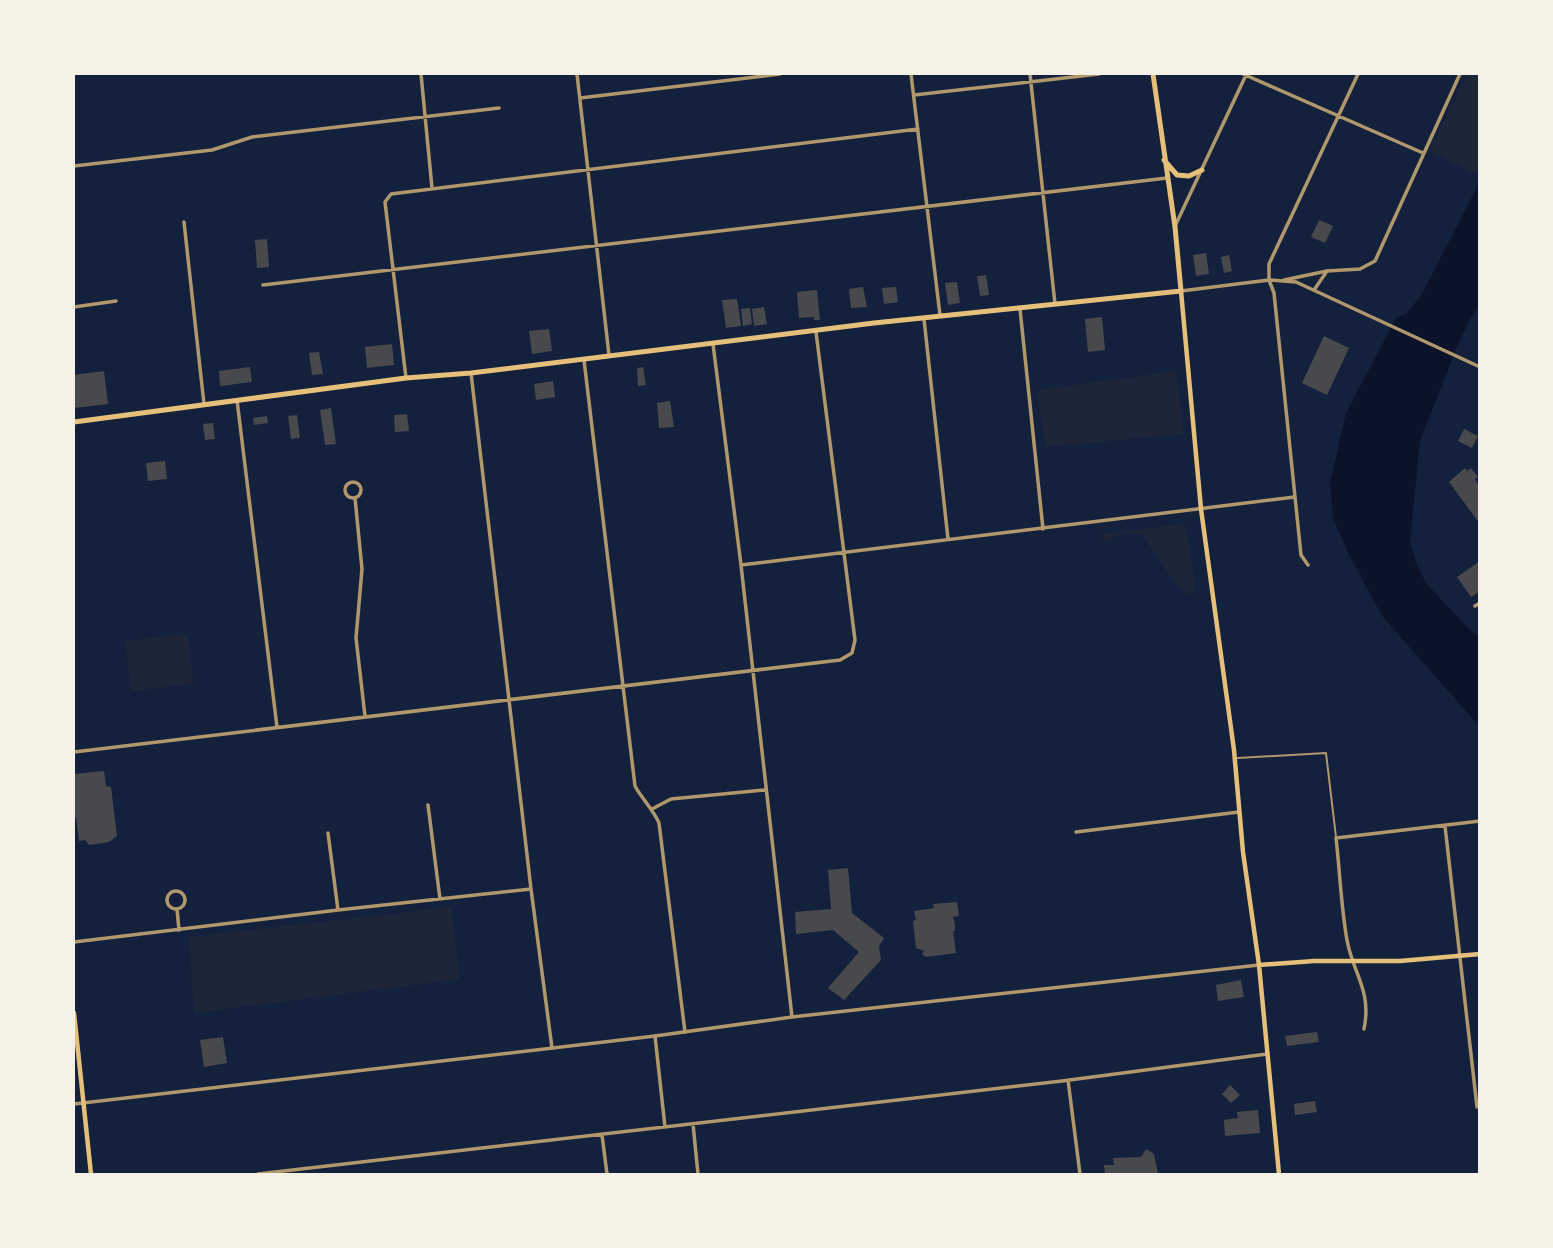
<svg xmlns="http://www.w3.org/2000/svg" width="1553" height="1248" font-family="'Source Sans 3',sans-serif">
<rect width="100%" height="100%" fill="#14213d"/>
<!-- green -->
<path fill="#1d2539" d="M1467,74h12l1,91 -5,9 -45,-23z
M1176,371l8,63 -138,13 -9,-57z
M1185,524l10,58 -2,11 -5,2 -14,-13 -33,-49h-17l-20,9 -2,-8z
M188,634l5,50 -62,7 -6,-50z
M451,907l9,72 -266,34 -5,-76z"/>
<!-- water -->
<path fill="#0b132b" d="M1479,183v124l-10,14 -11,24 -38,96 -10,102 8,24 8,16 42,45 11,9v89l-97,-110 -34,-63 -15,-35 -3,-35 16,-70 50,-95 10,-4 16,-20z"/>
<!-- building -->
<path fill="#48494c" d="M1319,220l14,6 -8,17 -14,-6z
M267,239l2,28 -12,1 -2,-28z
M1206,253l3,21 -13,2 -3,-21z
M1229,255l3,16 -8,2 -3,-16z
M986,275l3,20 -9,1 -3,-20z
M957,282l3,21 -12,2 -3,-22z
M863,287l4,20 -16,1 -2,-19z
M896,287l2,15 -14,2 -2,-16z
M817,290l3,30h-6v-3l-15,1 -2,-26z
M737,299l4,27 -15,2 -4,-28z
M764,307l3,17 -13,2 -2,-17z
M750,308l2,16 -9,2 -2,-17z
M1102,317l3,33 -17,2 -3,-33z
M549,329l3,22 -20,3 -3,-23z
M1324,336l25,12 -22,47 -25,-12z
M392,344l2,21 -27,3 -2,-21z
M319,352l4,22 -11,1 -3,-22z
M250,367l2,15 -32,4 -1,-15z
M643,367l3,18 -8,1 -1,-18z
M104,371l4,33 -34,4v-33z
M553,381l2,16 -19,3 -2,-16z
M670,401l4,26 -15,1 -2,-25z
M331,408l5,36 -11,1 -5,-35z
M407,414l2,17 -14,1 -1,-17z
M297,415l3,23 -9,1 -3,-23z
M267,416l1,7 -14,2 -1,-7z
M213,423l2,16 -10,1 -2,-16z
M1464,429l14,7 -6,12 -14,-7z
M165,461l2,18 -19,2 -2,-18z
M1465,468l2,3 4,-3 7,9 -3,2 5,9v36l-31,-42z
M1480,561v30l-9,6 -14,-20z
M104,771l2,15 5,1 6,49 -8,6 -20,3 -4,-5 -6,1 -3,-24h-2v-43z
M848,868l4,45 32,25 -5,8 2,14 -37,40 -16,-12 31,-36 -26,-22 -37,4 -1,-22 36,-3 -3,-39z
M957,902l2,14 -6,1 2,7v7h-2l3,22 -30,4 -4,-3 2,-3 -8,-3 -3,-27 3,-1 -2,-9 20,-3 -1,-4z
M1241,980l3,17 -26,4 -2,-16z
M1317,1032l2,10 -32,4 -2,-10z
M223,1037l4,26 -23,4 -4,-27z
M1230,1085l10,10 -9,8 -9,-9z
M1315,1101l2,11 -22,3 -1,-11z
M1258,1110l2,23 -35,3 -1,-16 14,-2 -1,-6z
M1146,1149l8,5 4,20h-53l-1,-9h10l-1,-7 28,-1z"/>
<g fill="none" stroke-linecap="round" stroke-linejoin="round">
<!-- service -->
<path stroke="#b1986c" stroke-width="2" d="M1238,758l88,-5 10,84"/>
<!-- minor -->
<path stroke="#b1986c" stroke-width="3.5" d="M421,74l11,114
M577,74l32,281
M911,74l29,241
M1030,74l25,230
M1243,74l180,79
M914,95l185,-21
M580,98l200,-24
M74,166l138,-16 40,-13 247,-29
M184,222l20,182
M1176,224l70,-149
M263,285l904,-107
M1314,290l13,-19 33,-2 15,-8 85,-187
M74,307l42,-6
M1020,309l23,220
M924,319l24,220
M713,344l28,221 51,452
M584,360l51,426c7,13 18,23 24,37l26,209
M471,373l60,516 21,159
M406,378l-21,-176 6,-8 527,-65
M237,400l40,327
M345 490a8 8 0 1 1 16 0a8 8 0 1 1-16 0Z
M355,498l7,71 -6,69 9,78
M741,565l554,-68
M1308,565l-7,-10 -27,-262 -5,-13v-16l89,-190
M1475,606l5,-3
M74,752l766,-92 12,-7 3,-13 -39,-308
M428,805l12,94
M652,809l19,-10 94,-9
M1445,826l32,281
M1076,832l163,-20
M328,833l10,77
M167 900a9 9 0 1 1 18 0a9 9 0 1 1-18 0Z
M177,909l2,21
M74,942l264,-32 193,-21
M1364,1029c8,-39 -11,-55 -17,-89 -6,-33 -7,-68 -11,-102l144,-17
M655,1036l10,91
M1068,1080l12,94
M693,1124l5,50
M602,1135l5,39
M258,1174l804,-93 205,-27"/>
<!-- tertiary -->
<path stroke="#b1986c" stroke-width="3.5" d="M1284,280l43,-9
M1181,291l88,-11 27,2 184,85
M74,1104l581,-68 137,-19 467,-52"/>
<!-- secondary -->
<path stroke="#e5c07b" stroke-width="4.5" d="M1181,291l20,218 33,241 9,102 16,113 20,209
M1259,965l55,-4h86l80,-7
M74,1013l17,161"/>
<!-- primary -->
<path stroke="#e5c07b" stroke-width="5" d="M1164,160l13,15 12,1 13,-6
M74,422l332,-44 65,-5 403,-50 307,-32 -6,-64 -22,-153"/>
</g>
<!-- border -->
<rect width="1553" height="1248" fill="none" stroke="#f6f1e7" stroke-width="150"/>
</svg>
